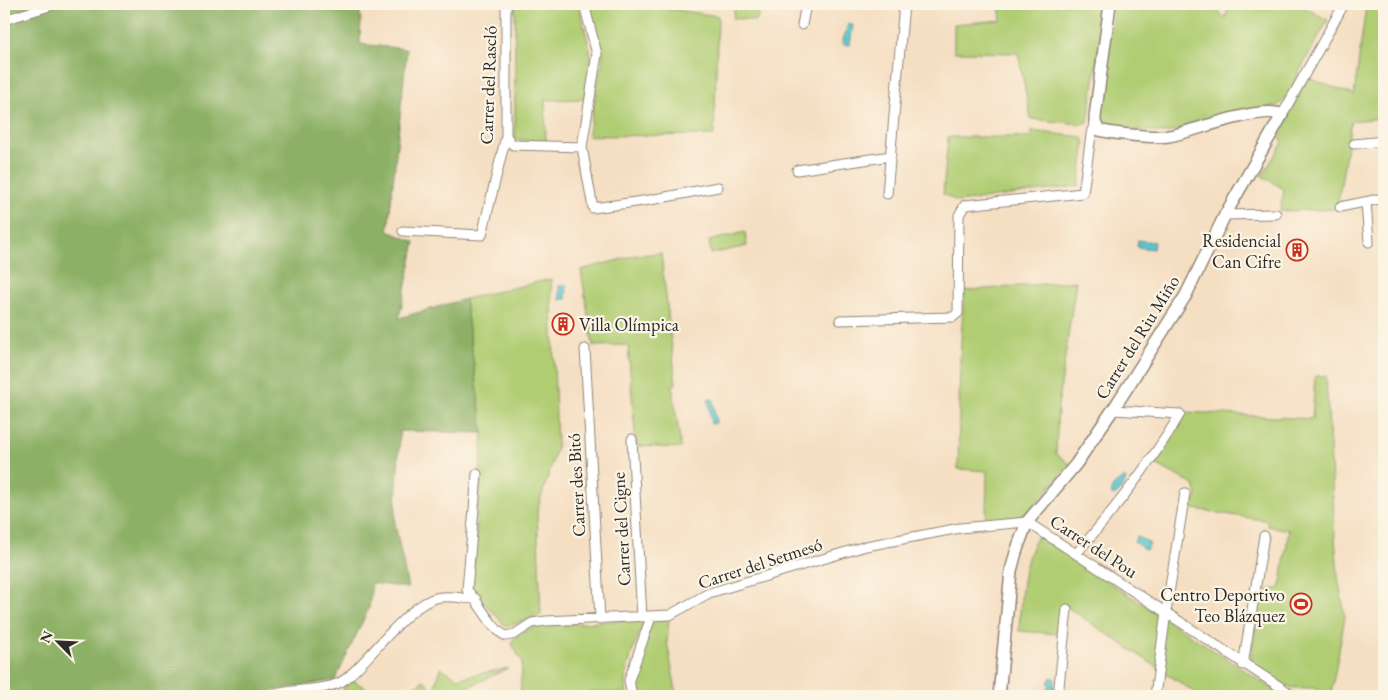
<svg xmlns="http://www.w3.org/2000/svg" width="1388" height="700" font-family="'EB Garamond',serif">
<rect width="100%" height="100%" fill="#fcf5e5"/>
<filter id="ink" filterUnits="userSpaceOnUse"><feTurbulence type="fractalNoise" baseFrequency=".02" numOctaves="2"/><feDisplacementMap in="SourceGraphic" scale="10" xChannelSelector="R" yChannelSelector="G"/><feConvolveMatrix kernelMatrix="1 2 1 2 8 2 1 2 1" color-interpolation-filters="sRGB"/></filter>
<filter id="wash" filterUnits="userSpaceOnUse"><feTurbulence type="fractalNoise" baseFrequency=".0096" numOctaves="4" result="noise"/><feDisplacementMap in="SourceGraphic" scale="20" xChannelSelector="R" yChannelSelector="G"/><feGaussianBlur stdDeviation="1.12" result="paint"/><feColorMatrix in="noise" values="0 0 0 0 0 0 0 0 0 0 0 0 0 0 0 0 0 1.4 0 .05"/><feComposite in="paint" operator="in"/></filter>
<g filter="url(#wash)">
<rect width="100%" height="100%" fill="#f5dfc3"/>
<!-- built -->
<path fill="#e5d0b5" d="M1384,239v34h-1l-4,-33z"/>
<!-- green -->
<path fill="#b0cd73" stroke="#6e7c4f" d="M515,4h64l12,51 -4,44 -42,1 1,41 -31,-1z
M588,4h45l85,12 -4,119 -126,1 15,-80z
M735,4h25l-3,17 -24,-3z
M999,4h106l-17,118 -7,2 -50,-5 -13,-66 -64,-1v-28l47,-4z
M1114,4h98l13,14 5,-14h68l30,16 -30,54 -10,23 -11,9 -31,5 -80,22 -59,-6 -7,-5z
M1384,4v114l-33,3 -14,88 -57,2 4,-22 -22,-13 21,-34 -5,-8 30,-56 46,17 12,-89z
M1031,131l51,6 3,5 -6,44 -121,16 -15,-8 5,-57h83z
M745,232l2,14 -36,8 -2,-13z
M661,253l15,131 -4,1 9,63 -45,-2 -8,-101 -35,1 -12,-76 56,-15z
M551,279l6,168 -20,64 4,104 -35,12 -34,-38 11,-156 -18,-134z
M1076,281l-18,125 -2,48 14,10 -40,46 -14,7 -30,7 1,-53 -29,-2 2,-111 4,-67z
M1315,376h11l9,161 3,40 7,40 -14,77c-6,0 -9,-3 -15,-5 -9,-3 -20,1 -29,-3l-37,-25 11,-69 11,-3h8l9,-59 -22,-4 1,-5 -80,-13v-2l6,-4 3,-6 -3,-11 -40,-22 33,-51 125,7z
M1038,536l246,160h-84l-136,-91 -4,29 -41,-3c2,-31 2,-69 19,-95z
M669,618l-2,24 10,54h-41c-10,-20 8,-60 19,-77z
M645,619c-8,23 -23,50 -18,74l-37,-1 -6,4h-64l2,-34 -10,-18 1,-5 21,-13z
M441,668l17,10 51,-10 -60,28h-49l24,-16 9,11z
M350,679l30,17h-41z"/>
<!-- forest -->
<path fill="#8cb065" stroke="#5c6e48" d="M4,4h354l3,14 -1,26 47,5 -19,182 27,11 -16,76 66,-19 18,134 -83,-2 -5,92 13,65 -36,-5 -3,25 -34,72 -61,11 -7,5h-263z"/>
<!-- water -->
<path fill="#58c6ce" stroke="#42787c" d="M848,24l5,1 -3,20 -8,-1z
M1138,240l16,2 -1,7 -16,-2z
M567,285l-1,14 -6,1 -1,-14z
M708,399h5l3,24 -5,1z
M1124,478l2,1 -2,6 -8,10h-4l-1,-5 5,-7z
M1137,536l13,8 -4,6 -12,-8z
M1051,677l4,2 -1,13 -5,2 -2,-4 3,-5 -2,-2z"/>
</g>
<g filter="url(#ink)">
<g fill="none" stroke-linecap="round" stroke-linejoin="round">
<!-- minor casing -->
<g stroke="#908577" stroke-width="11">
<path id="minor" d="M584,4l13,50 -15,93 11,61 57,-8 68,-13
M4,20l52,-16
M802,25l4,-21
M1282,115l62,-111
M506,136l7,9 69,2
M1354,144l30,-3
M797,170l94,-14
M887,194l17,-190
M1366,202l3,40
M1340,207l44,-9
M1225,215l51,-1
M403,231l79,4 24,-99v-132
M840,320l113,-3 5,-4 1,-98 6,-10 118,-12 8,-58 1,-5 5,-3
M585,349l15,270
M632,439l10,178
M477,474l-10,116c13,13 25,40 39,46l9,-2 17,-11 14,-2 124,-6 39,-22 157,-47 94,-18 67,-6 267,174
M1076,554c38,-44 74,-89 104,-140l-67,-4
M1243,665l21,-129
M270,696c20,-8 58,-4 74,-16 26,-19 66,-81 98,-83 11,-1 23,2 34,2
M632,696l-3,-16 22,-63
M1058,696l9,-87
M1155,696l11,-84 19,-119"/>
</g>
<!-- tertiary casing -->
<g stroke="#908577" stroke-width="14">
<path id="tertiary" d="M999,696l12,-125 5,-19 11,-30 49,-58 42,-62 68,-107 39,-80 57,-100c-19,-11 -90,17 -113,21 -16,2 -55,-2 -70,-6l-4,-7v-6l15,-113"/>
</g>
<!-- minor -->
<use href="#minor" stroke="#fff" stroke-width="9"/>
<!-- tertiary -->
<use href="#tertiary" stroke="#fff" stroke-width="11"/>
</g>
</g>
<!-- icons -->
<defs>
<g id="building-ring" transform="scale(1.125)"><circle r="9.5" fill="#fcf5e5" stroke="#c8321e" stroke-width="1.5"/><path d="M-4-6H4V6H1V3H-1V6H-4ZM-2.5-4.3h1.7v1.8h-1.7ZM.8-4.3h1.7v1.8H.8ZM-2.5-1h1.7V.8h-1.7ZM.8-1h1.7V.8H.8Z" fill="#c8321e"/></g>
<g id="stadium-ring" transform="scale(1.125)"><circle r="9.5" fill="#fcf5e5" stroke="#c8321e" stroke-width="1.5"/><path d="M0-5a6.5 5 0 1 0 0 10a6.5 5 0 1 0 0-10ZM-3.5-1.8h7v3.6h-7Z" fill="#c8321e"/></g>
</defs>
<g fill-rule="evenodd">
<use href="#building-ring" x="1297" y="250"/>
<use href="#building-ring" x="563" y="324"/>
<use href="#stadium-ring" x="1301" y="604"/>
</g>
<g text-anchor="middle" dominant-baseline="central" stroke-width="4.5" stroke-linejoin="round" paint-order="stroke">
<!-- street labels -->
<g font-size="18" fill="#2b2b2b" stroke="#fcf5e5">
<text transform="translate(488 85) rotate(-88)">Carrer del Rascló</text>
<text transform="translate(1137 337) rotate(-58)">Carrer del Riu Miño</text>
<text transform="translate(576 485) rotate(-93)">Carrer des Bitó</text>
<text transform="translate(621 529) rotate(-93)">Carrer del Cigne</text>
<text transform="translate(1094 546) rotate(33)">Carrer del Pou</text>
<text transform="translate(760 563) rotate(-18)">Carrer del Setmesó</text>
</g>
<!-- poi labels -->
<g font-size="18" fill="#2b2b2b" stroke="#fcf5e5" text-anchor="end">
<text x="1281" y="240">Residencial<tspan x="1281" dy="21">Can Cifre</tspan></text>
<text x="579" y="324" text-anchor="start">Villa Olímpica</text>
<text x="1285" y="594">Centro Deportivo<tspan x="1285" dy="21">Teo Blázquez</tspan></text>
</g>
</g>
<!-- margin -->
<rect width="1388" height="700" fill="none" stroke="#fcf5e5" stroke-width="20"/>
<!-- north arrow -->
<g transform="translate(58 642) rotate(294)" stroke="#fcf5e5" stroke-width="4" paint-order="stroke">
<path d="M0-4L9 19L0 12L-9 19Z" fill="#2b2b2b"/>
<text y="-8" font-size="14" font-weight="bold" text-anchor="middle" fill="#2b2b2b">N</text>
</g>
</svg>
